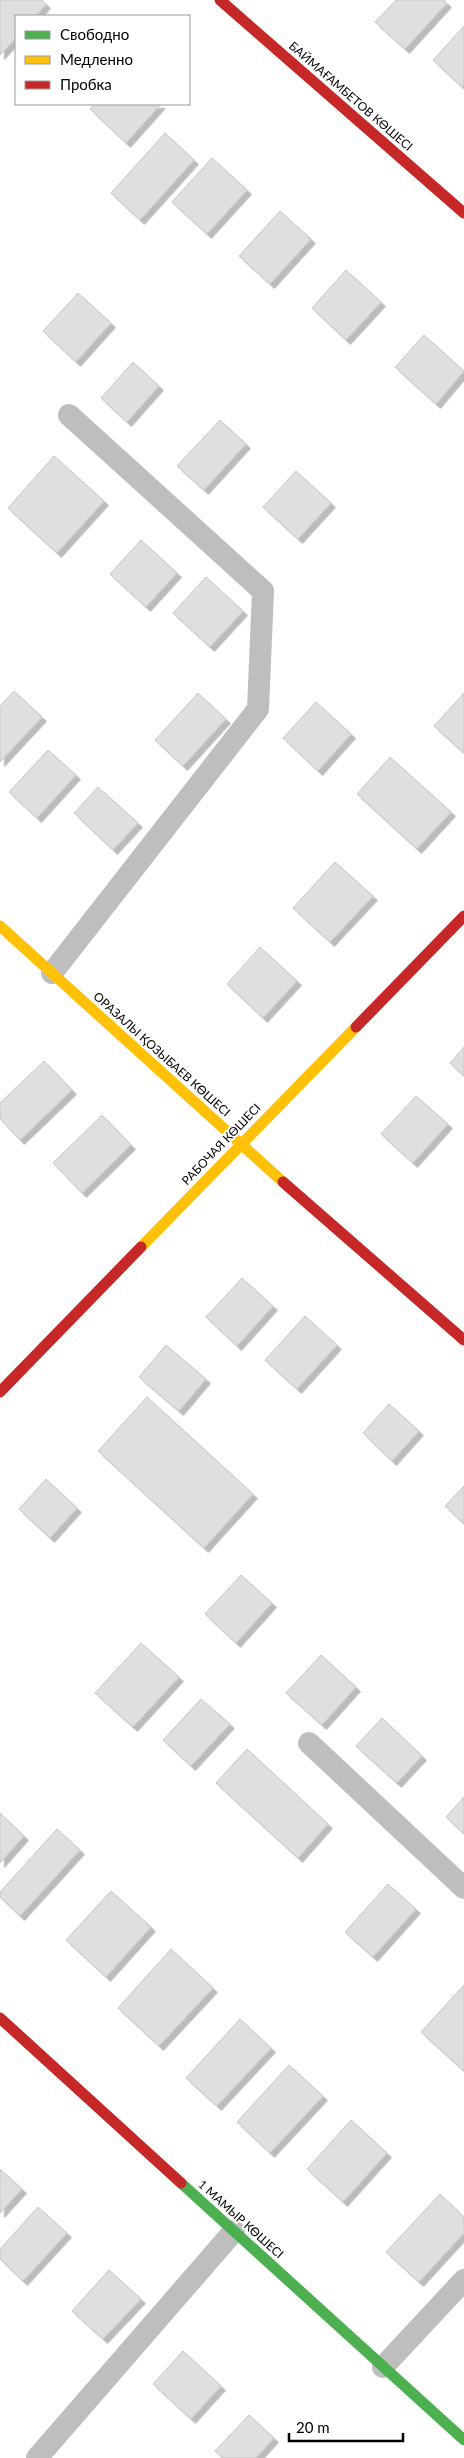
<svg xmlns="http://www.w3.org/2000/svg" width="464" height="2458" font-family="Lato,sans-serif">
<defs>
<filter id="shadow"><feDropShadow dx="4.5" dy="4.5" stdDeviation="0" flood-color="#0004"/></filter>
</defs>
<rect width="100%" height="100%" fill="#fff"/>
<!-- building -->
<path fill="#dfdfdf" stroke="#c7c7c7" filter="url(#shadow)" d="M0,0h42l4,4 -10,12h-20v22l-16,17z
M396,0h48l3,3 -42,46 -30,-27z
M464,26v59l-2,2 -29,-27z
M94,104h67l-35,39 -36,-34z
M165,133l29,27 -54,60 -29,-27z
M212,158l35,32 -40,44 -35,-32z
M280,211l31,28 -41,45 -31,-28z
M346,270l35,32 -35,38 -34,-32z
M78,293l33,30 -35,39 -33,-31z
M424,335l40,36 -28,33 -41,-37z
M133,362l26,24 -32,36 -26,-24z
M220,420l26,24 -42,46 -27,-24z
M54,456l50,45 -47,52 -49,-45z
M296,471l35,32 -33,36 -35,-32z
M141,540l36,33 -31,34 -36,-33z
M206,577l37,34 -33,36 -37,-34z
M14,691l28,26 -42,45v-56z
M198,693l28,26 -43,47 -28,-26z
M464,693v60l-30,-27z
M316,702l35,32 -33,37 -35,-33z
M48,750l28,25 -39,43 -28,-26z
M390,757l61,55 -34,37 -60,-55z
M98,787l40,36 -25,27 -39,-37z
M335,862l38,34 -43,46 -37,-34z
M260,947l37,34 -34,37 -36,-34z
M464,1047v29l-14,-13z
M44,1061l28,29 -52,50 -20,-21v-16z
M416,1096l32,28 -35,39 -32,-29z
M102,1115l29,30 -49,48 -29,-30z
M242,1278l31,28 -36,40 -31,-29z
M305,1316l32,29 -40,44 -32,-29z
M166,1345l40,34 -27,32 -40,-34z
M147,1397l106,97 -49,54 -106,-97z
M389,1404l30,27 -27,30 -29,-28z
M46,1479l31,29 -27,30 -31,-29z
M464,1486v38l-19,-18z
M241,1575l31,28 -36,40 -31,-29z
M141,1643l38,34 -46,50 -38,-34z
M321,1655l35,32 -34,38 -36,-32z
M201,1699l29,25 -39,42 -28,-26z
M382,1718l40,38 -25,27 -41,-37z
M247,1749l81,75 -30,34 -82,-75z
M464,1797v37l-18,-17z
M0,1813l24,23 -24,27z
M57,1829l23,21 -60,66 -20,-19v-5z
M388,1884l28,25 -43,48 -28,-25z
M111,1891l40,36 -45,50 -40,-37z
M171,1949l42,39 -54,58 -41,-38z
M464,1985v84l-1,1 -42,-38z
M240,2019l31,29 -54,58 -31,-28z
M289,2065l34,31 -53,57 -33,-31z
M351,2120l36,33 -44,49 -36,-33z
M0,2169l22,20 -22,24z
M440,2194l24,23v16l-45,49 -33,-30z
M38,2207l29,26 -44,48 -23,-22v-10z
M109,2270l32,29 -38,40 -31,-28z
M183,2351l38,35 -30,33 -38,-35z
M249,2415l25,23 -18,20h-33l-8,-7z"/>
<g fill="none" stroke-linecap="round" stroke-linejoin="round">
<!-- lane -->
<path stroke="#bebebe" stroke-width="22" d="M52,973l206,-264 5,-118 -194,-176
M309,1743l155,145
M383,2367l81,-87
M37,2458l197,-227"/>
<!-- fast -->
<path stroke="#4caf50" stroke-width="11" d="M181,2183l283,257"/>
<!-- slow -->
<path stroke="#ffc107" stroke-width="11" d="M0,926l283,256
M141,1247l215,-220"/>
<!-- jam -->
<path stroke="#c62828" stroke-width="11" d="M220,0l244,213
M356,1027l108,-111
M283,1182l181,158
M0,1392l141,-145
M0,2018l181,165"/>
</g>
<g text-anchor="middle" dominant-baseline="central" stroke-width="4" stroke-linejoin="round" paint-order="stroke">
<!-- street labels -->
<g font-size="12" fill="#000" stroke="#fff">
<text transform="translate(351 96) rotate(41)">БАЙМАҒАМБЕТОВ КӨШЕСІ</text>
<text transform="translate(162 1054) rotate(42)">ОРАЗАЛЫ ҚОЗЫБАЕВ КӨШЕСІ</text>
<text transform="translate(221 1144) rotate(-46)">РАБОЧАЯ КӨШЕСІ</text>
<text transform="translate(241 2219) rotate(42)">1 МАМЫР КӨШЕСІ</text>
</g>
</g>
<!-- legend -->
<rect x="15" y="15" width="175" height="90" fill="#ffffff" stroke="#999999"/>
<rect x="25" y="31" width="25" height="8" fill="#4caf50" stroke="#999999"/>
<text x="60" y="40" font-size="15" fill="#000000">Свободно</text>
<rect x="25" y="56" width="25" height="8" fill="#ffc107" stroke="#999999"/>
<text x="60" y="65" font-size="15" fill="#000000">Медленно</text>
<rect x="25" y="81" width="25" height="8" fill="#c62828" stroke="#999999"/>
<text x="60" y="90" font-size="15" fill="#000000">Пробка</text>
<!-- scale -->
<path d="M289 2433v8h114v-8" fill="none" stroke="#000000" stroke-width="2.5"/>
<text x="296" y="2433" font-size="15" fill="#000000" stroke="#ffffff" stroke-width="4" paint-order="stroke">20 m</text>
</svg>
